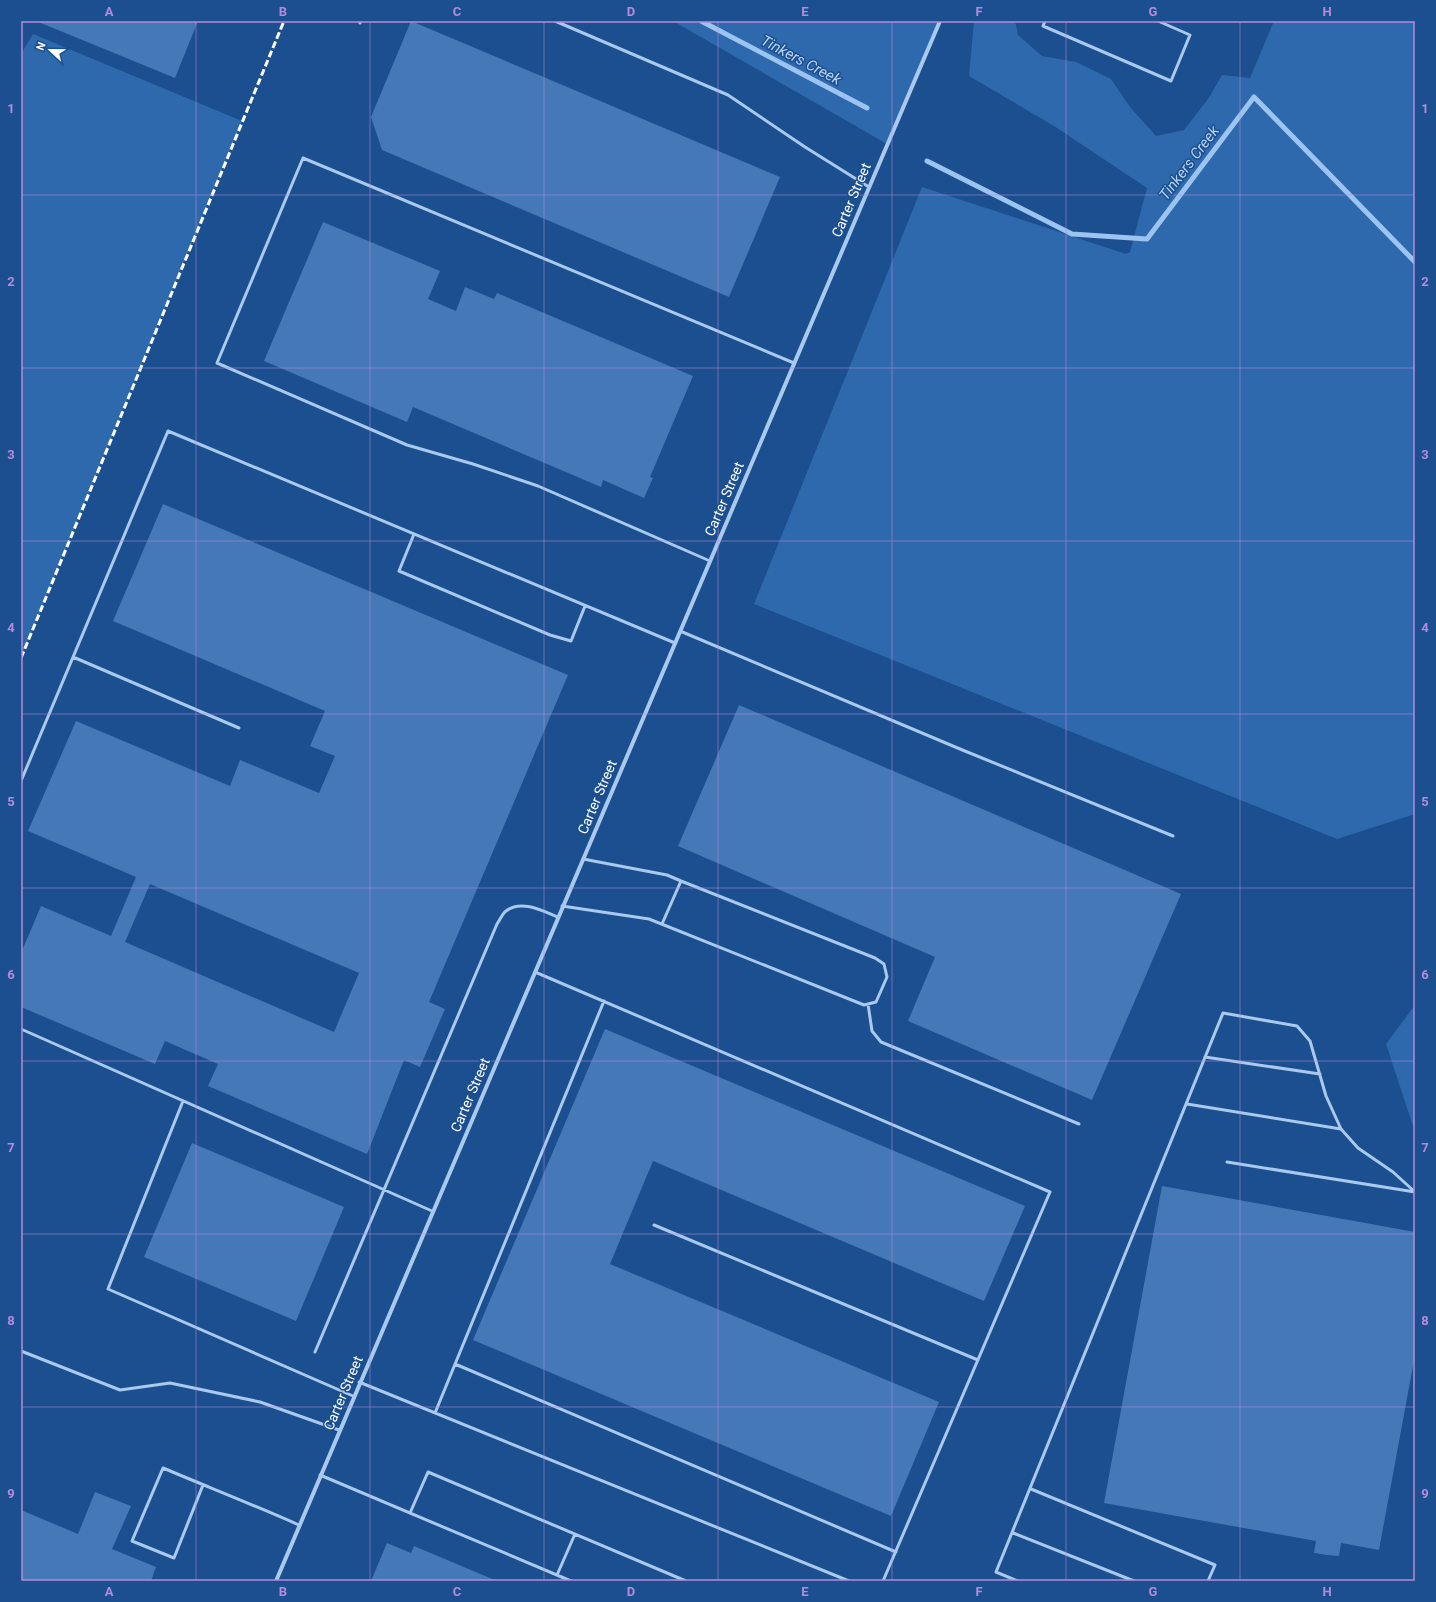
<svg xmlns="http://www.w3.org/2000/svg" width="1436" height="1602" font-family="Roboto,sans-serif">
<rect width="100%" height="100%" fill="#1b4f8f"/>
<!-- green -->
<path fill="#2e69ad" d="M673,21h267l-53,123z
M974,21h41l3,14 24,21 34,6 35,17 19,28 26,29 28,-6 24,-31 14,-24 28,3 24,-57h141v793l-78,25 -583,-235 168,-417 204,67 4,-2 17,-64 -93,-62 -85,-50z
M33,34l209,87 -221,537v-604z
M1415,1005v127l-29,-88z"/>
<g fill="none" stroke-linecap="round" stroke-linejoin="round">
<!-- stream -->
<path stroke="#9cc4f0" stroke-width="5" d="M701,21l166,87
M927,161l145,73 75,5 107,-142 161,165"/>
</g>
<!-- building -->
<path fill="#4478b7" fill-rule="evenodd" d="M36,21h162l-23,57z
M411,21l369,156 -51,120 -347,-147 -11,-33z
M323,222l117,49 -12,28 28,12 9,-24 29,12 3,-6 196,83 -43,101 3,1 -9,20 -41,-18 -2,7 -188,-80 -6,15 -143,-61z
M163,504l405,171 -139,327 16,7 -25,58 -16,-7 -37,94 -159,-68 10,-22 -53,-23 -10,23 -134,-57v-54l20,-47 70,30 25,-59 -108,-46 48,-110 154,65 10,-26 79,33 16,-37 -25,-10 15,-35 -212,-90zM150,884l209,89 -25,59 -209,-90z
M739,705l442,189 -89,206 -184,-79 27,-64 -257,-111z
M605,1029l420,177 -41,95 -331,-140 -43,103 329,138 -48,114 -418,-176z
M192,1143l152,64 -48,114 -152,-64z
M1162,1186l253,46v123l-36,195 -38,-7 -2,13 -12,-1 -13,-2 2,-12 -212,-38z
M95,1492l36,14 -19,43 44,18 -5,14h-130v-71l57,24z
M387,1543l24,10 3,-7 83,35h-126z"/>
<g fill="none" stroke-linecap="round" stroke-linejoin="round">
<!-- service -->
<path stroke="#a9c9ee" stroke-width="3" d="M555,21l173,74 77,52 64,40
M1045,21l-2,5 128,55 19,-46 -32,-14
M360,23v-2
M414,534l-15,37 151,64 21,6 14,-35
M710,561l-172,-75 -65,-22 -66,-19 -190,-82 86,-205 491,205
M680,631l280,118 213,87
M73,657l166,71
M21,781l147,-350 507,212
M562,906l87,13 215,86 12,-3 11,-25 -3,-13 -9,-6 -194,-77 -14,-6 -84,-16
M662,924l19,-43
M535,972l515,220 -167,389
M868,1004l4,27 9,11 198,82
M21,1029l411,182
M1205,1057l115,17
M183,1101l-75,188 245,107
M1187,1104l154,25
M1227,1162l188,30
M654,1225l324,135
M21,1351l99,39 50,-7 90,19 79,28
M315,1352l182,-428c3,-4 5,-10 9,-13 15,-12 37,0 52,6
M455,1364l441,188
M359,1382l490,199
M435,1413l169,-412
M320,1475l251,106
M203,1485l-29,73 -42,-17 31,-73c45,19 91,37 136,57
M1031,1489l184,76 -7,16
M410,1513l18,-41 258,109
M1013,1533l121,48
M557,1575l18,-41
M1018,1581l-22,-9 227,-559 74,13 13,15 16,55 15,33 17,19 35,24 22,20"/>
<!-- minor -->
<path stroke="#a9c9ee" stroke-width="4" d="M276,1581l664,-1560"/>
<!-- rail -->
<path stroke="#fff" stroke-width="3" stroke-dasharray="7 3" stroke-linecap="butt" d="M21,658l263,-637"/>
</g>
<!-- grid -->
<path fill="none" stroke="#b68bdc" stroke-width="1" stroke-opacity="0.55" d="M196,21v1560M370,21v1560M544,21v1560M718,21v1560M892,21v1560M1066,21v1560M1240,21v1560M21,195h1394M21,368h1394M21,541h1394M21,714h1394M21,888h1394M21,1061h1394M21,1234h1394M21,1407h1394"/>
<g text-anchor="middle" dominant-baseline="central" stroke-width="3" stroke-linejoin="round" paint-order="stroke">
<!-- street labels -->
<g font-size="14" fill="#fff" stroke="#1b4f8f">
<text transform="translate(851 200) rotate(-67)">Carter Street</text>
<text transform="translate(724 499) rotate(-67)">Carter Street</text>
<text transform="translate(597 797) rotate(-67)">Carter Street</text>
<text transform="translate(470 1095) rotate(-67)">Carter Street</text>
<text transform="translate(343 1393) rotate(-67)">Carter Street</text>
</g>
<!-- water labels -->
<g font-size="15" font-style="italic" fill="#b5d3f5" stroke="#1b4f8f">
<text transform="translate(801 60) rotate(28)">Tinkers Creek</text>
<text transform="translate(1189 163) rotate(-53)">Tinkers Creek</text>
</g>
</g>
<!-- border -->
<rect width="1436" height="1602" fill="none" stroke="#1b4f8f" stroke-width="44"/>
<!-- north arrow -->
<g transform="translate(50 50) rotate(292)" stroke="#1b4f8f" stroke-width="3" paint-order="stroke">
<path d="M0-3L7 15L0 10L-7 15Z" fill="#ffffff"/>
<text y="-6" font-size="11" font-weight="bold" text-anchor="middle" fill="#ffffff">N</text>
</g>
<rect x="22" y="22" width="1392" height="1558" fill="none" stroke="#b68bdc" stroke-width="1.5"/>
<g font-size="13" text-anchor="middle" font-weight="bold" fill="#b68bdc">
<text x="109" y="16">A</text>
<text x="283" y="16">B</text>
<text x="457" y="16">C</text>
<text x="631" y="16">D</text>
<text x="805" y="16">E</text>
<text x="979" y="16">F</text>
<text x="1153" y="16">G</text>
<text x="1327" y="16">H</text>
<text x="11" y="113">1</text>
<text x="1425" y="113">1</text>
<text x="11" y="286">2</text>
<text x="1425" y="286">2</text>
<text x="11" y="459">3</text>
<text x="1425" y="459">3</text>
<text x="11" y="632">4</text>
<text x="1425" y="632">4</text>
<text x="11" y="806">5</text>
<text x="1425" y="806">5</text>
<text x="11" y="979">6</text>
<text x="1425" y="979">6</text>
<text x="11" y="1152">7</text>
<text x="1425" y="1152">7</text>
<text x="11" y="1325">8</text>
<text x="1425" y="1325">8</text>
<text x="11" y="1498">9</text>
<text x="1425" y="1498">9</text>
<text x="109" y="1596">A</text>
<text x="283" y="1596">B</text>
<text x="457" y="1596">C</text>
<text x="631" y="1596">D</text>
<text x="805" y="1596">E</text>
<text x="979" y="1596">F</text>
<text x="1153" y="1596">G</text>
<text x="1327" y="1596">H</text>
</g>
</svg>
